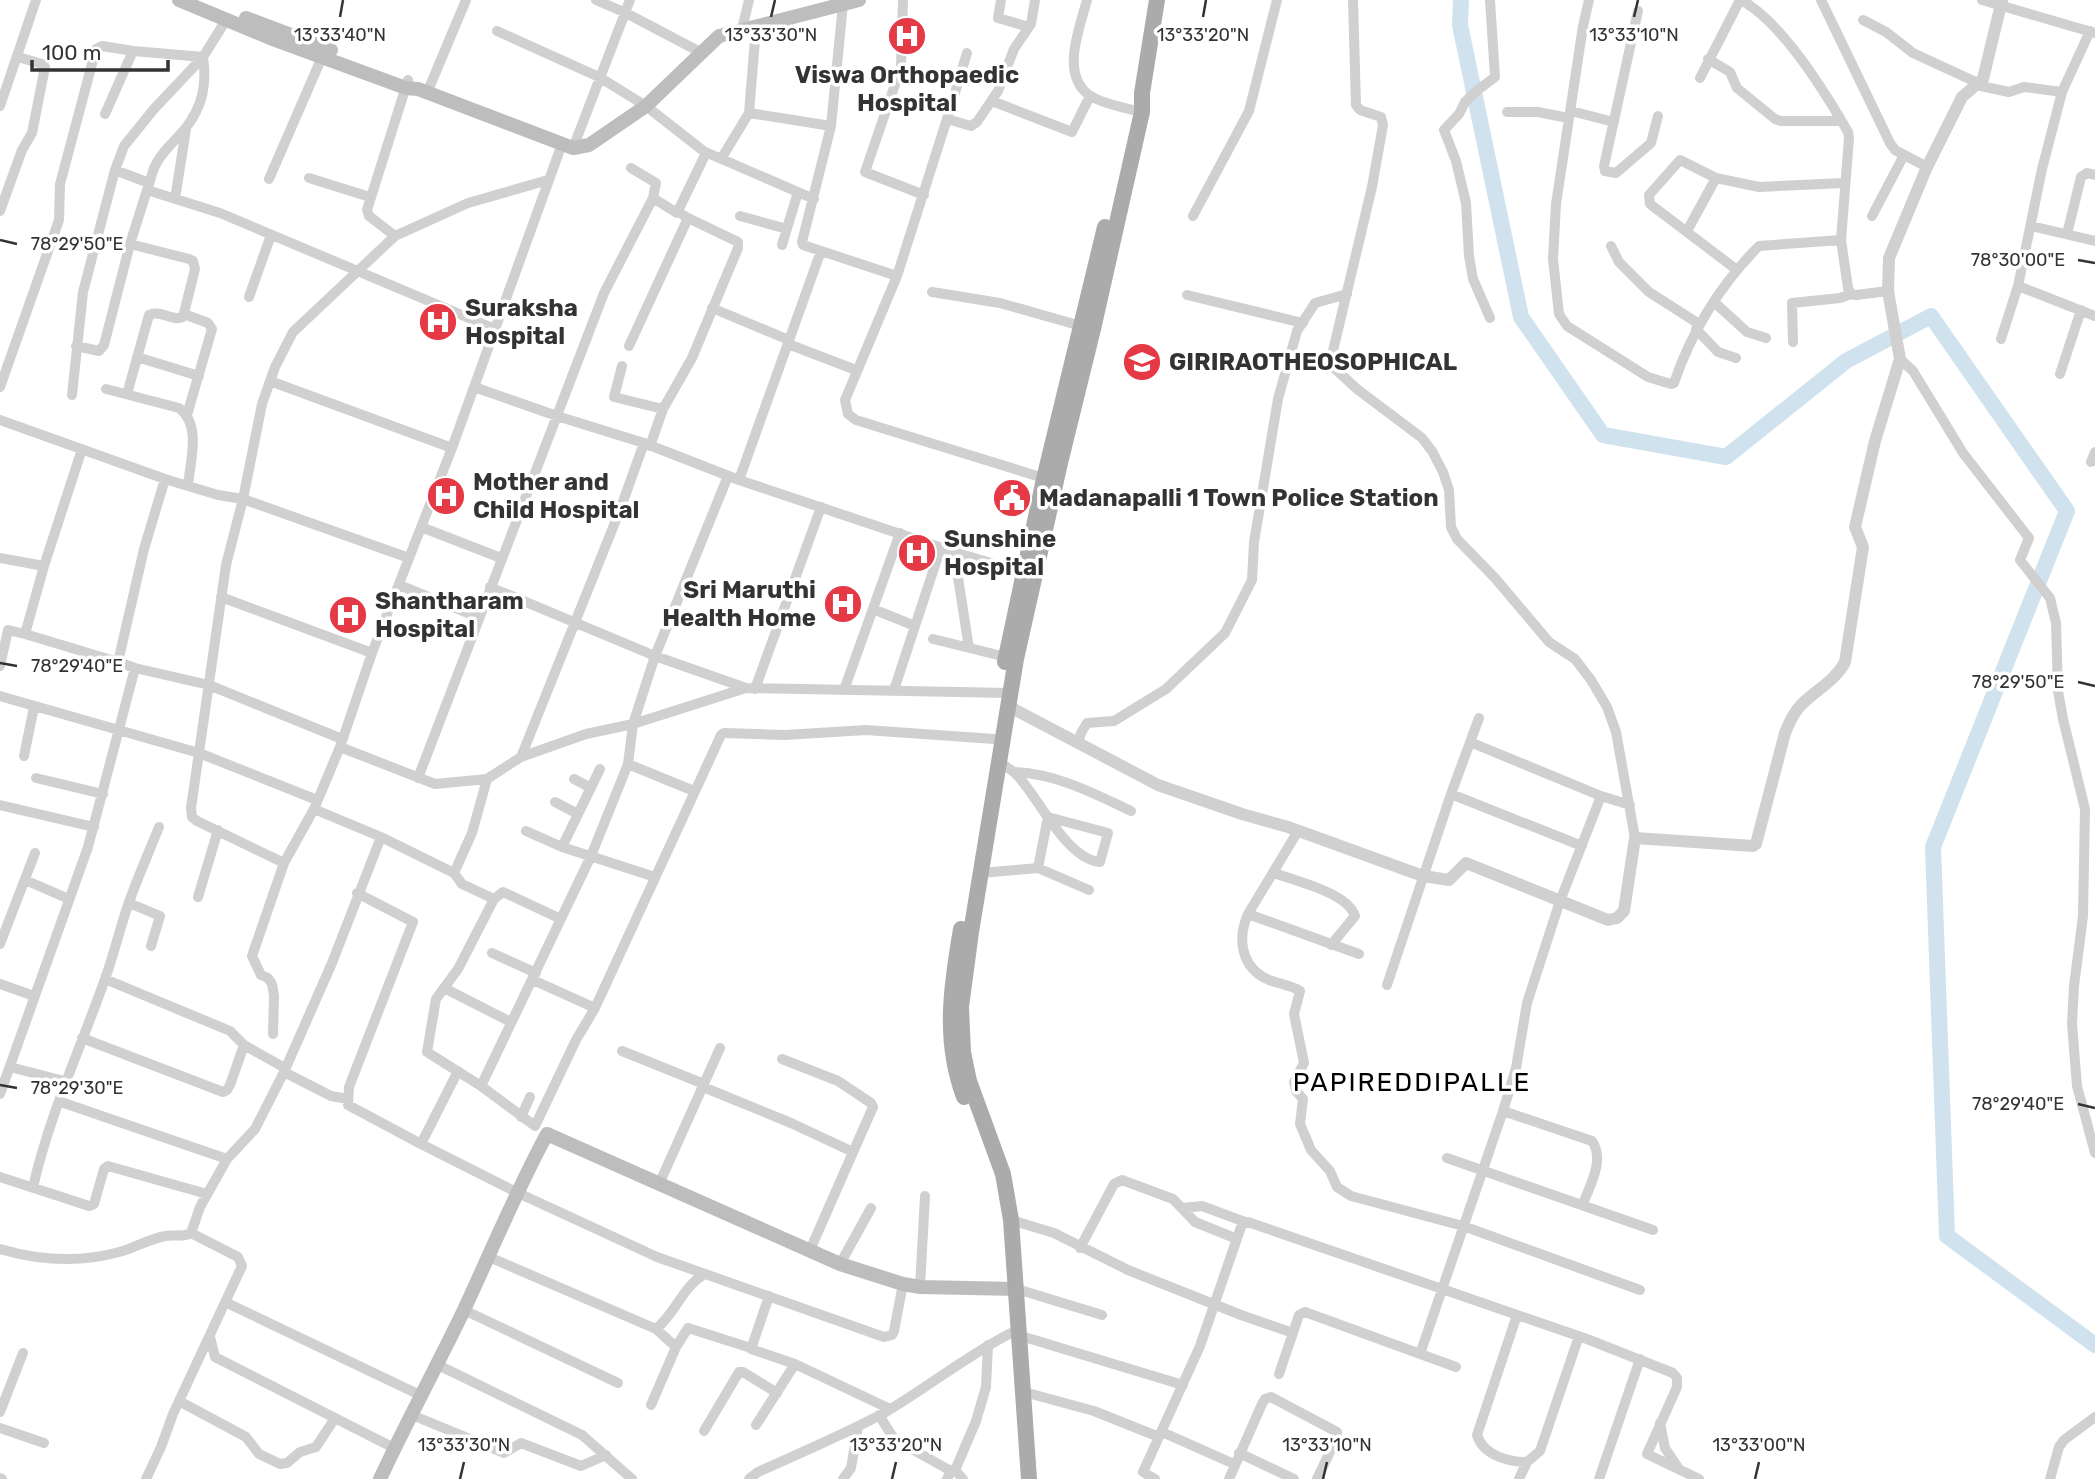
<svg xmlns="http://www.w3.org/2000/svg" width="2095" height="1479" font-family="Rubik,sans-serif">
<rect width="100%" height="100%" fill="#fff"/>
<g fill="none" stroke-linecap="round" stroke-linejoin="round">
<!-- river -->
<path stroke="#cfe2ee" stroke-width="16" d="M1461,0l-1,25 61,292 82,118 123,22 120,-96 85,-45 136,195 -134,336 14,389 148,109"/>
<!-- minor -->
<path stroke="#d0d0d0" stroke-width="10" d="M596,0l30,13 76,40
M903,0l-2,67 -36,105 59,23
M1001,0l-3,18 31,9
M1035,0l-4,24 -17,25 -16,42 -21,31 -6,4 -24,-7 -50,157 -52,124 3,14 8,6 194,60
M1087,0c-7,27 -27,74 2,95 11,8 39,14 53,17
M1353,0l3,105 4,5 21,7 2,8 -11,62 -41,172 1,7 25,23 65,49 10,13 11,21 6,18 2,37 6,12 38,39 54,64 26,17 16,21 16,27 9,25 19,106
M1490,0l5,77 -20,15 -10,10 -6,12 -15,16 12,31 10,42 3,53 4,23 17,39
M1589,0l-6,26 -27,178 -3,55 6,55 8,12 81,51 23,7 3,-1c17,-51 47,-99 85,-137l82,-6
M1741,0c41,22 84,92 107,132l1,6 -8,102 7,48 3,6 5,1 32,-4
M1821,0l69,143 5,7 32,17
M1982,0l113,33
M843,4l-12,122 -29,116 1,3 94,31
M1638,11l-34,155 1,5 11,2 35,-30 7,-27
M1863,20l23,12 27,21 65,30
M756,27l-7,86 82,13
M742,29l7,-29
M497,31l102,46 47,29 60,47 -29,60 -24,-15 3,-15 -25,-15
M1708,59l22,13 7,16 38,31 6,2h60
M1700,78l40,-78
M1976,85l33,7 15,-5 38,5
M427,93l39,-93
M992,101l80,31 18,-36
M0,106l36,-106
M1571,111l43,11
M1507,112h31l30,6
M105,114l28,-63 70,6 23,-37
M947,119l20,-66
M562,144l-110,304 -80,205 -32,94 95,37 52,-5 34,-22 65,-23 47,-10 113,-36 264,5
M573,148l57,-148
M703,151l111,48
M721,159l28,-46
M115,170l34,13
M309,178l61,19
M269,179l53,-122
M147,190l73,23 275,116
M175,199l11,-70
M0,211l22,-61 10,-17 13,-66 -3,-3 -24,-7
M740,216l47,13
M1193,216l56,-105 28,-111
M1872,216l32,-61
M2031,226l64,15
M1687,231l29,-53
M2067,234l14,-57 6,-4 8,2
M395,236l-26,-20 -2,-6 41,-130
M782,245l16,-53
M1611,246l8,16 30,30 50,32
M1737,270l-87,-66 -1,-9 31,-35 36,18 43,9 85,-4
M2018,286l77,30
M932,292l68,11 81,23
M1187,295l116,28
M249,297l22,-62
M1714,302l33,30 19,6
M712,308l77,32
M184,314l24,9 4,6 -25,86
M1696,329l22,23 18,6
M2001,339l17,-53 24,-117 20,-77 28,-61
M1793,342l-1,-39 48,-5 11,-4
M788,344l68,26
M76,346l23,5 5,-6 26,-101 24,-76c7,-16 20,-26 31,-39 18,-23 22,-45 18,-72
M629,346l59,-128 -5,-3
M137,357l62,19
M1900,359l13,12 50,82 66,85 -9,22 30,38 6,25 2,68 5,28 22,90 -2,107 -9,70 -2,38 5,62 18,67
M622,366l-8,31 49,12
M2060,374l21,-64
M270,381l182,67
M0,387l59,-167 1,-36 36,-135 6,-3 31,5
M474,387l83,29 87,27 95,37 215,72 74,22
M106,389l73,19c23,17 11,53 9,78
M127,394l22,-79c11,-6 23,7 34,2l12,-48 -2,-8 -4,-2 -59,-15
M72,395l11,-103 32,-122 9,-24 30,-37 49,-52
M0,420l165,59 53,16 25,4 19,-95 13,-37 18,-35 102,-96 73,-33 80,-23
M650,446l13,-37 29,-51 46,-110v-6l-50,-24
M2091,462l4,-10
M739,480l82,-229
M421,527l80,31
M954,552l15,96
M0,558l44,8
M399,585l79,32
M490,587l165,69 91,32
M221,597l151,56
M873,609l42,17
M25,634l93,28
M933,639l73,18
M0,666l8,-36 17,4 19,-68 38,-117
M135,668l74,17 133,54
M755,689l66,-182
M844,690l56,-157
M894,690l47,-143
M0,696l199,57 118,47
M1470,742l131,54
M1078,743l3,-10 6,-10 27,-2 52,-32 59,-56 27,-53 2,-38 24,-143 19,-68 18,-28 32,-9
M24,756l10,-49
M521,757l99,-247 24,-67
M999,762c6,4 13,8 18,13 22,23 49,84 83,87l8,-29 -60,-16 -10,51
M628,764l66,27
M1014,772c43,2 79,21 117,39
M36,778l67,16
M418,778l186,-485 49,-95
M574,779l17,9
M1451,794l131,52
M555,802l23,12
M0,805l94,22
M314,809l67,28 73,36 8,11 32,15
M526,831l36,16 93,30
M1298,831l-50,83c-11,25 -7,54 21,66 10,4 22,5 31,11l-6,23 10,49 -10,19 2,9 7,8 -3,25 11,26 19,21 7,16 14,9 112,30 177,64
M562,847l38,-78
M284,863l-87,-42 -5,-4 -1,-9 35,-243 17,-66 166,59
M454,873l18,-40 15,-54
M981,873l57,-5 51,22
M1274,873c22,8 74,20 81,43l-24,29
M25,880l44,19
M357,893l56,29 -64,165 -1,18 73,39 37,-73
M198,897l20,-67
M129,903l31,13 -9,30
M1248,914l111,40
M561,919l-58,-27 -9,7 -36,70 -22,30 -9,53 54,34 110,-230 37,-92 5,-40 22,-68 73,-180
M0,944l35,-91
M492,953l44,20
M105,979l125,52 14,14 41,23
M533,980l62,28
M0,984l34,12
M1387,985l64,-191 28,-76
M444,988l67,34
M273,1034l1,-38 -2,-12 -4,-6 -7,-3 -9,-19 32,-93 30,-54 26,-62
M82,1038l141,54 4,-2 3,-5 14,-40
M622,1051l82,33
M782,1059l56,22 33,22 2,4 -63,143
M10,1067l54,14
M284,1072l47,24 17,3
M481,1086l54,40 41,-86 19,-32 126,-273 3,-2 61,2 81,-5 128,9
M703,1087l88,36 62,29
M0,1094l88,-247 47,-179 -17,-6 26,-113 21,-70
M61,1102l166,57
M1503,1111l89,30c13,19 -2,44 -9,63
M521,1117l9,-20
M421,1144l95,48 141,65 227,80 8,-2 2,-4 9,-47
M1447,1158l206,72
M0,1177l89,29 5,-2 10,-35 4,-3 99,28
M660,1182l60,-134
M33,1187c17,-74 47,-137 72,-208 9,-25 15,-51 24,-77 9,-25 20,-50 30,-75
M1182,1208l20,-2 43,16
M1011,1220l43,13 74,37 113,45 52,18
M1080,1248l34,-64 8,-4 51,19 22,23 42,17
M0,1249c38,11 80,14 119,3 15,-4 30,-13 46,-16 9,-2 18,2 26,-3l9,-26 27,-48 28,-30 29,-57 48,-109 49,-126
M489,1257l167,72 20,18
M840,1264l31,-56
M920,1287l5,-91
M1017,1289l85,26
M769,1296l-18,53 44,15
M225,1302l197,94
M464,1310l154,73
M1517,1315l-40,120c6,20 31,27 50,27l13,-11 39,-115
M656,1329c19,-15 26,-41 47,-54
M210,1337l5,20 179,91
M1420,1354l83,-243 13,-43 11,-65 33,-102 41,-105 29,9
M438,1365l144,70 50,44
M1279,1374l20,-59 6,-3 151,55
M1024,1392l70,19 65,26
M179,1401l67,36 13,17 21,10 7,-1 13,-11 16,-5 19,-29
M651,1405l25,-58 12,-19 63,20
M0,1412l23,-59
M412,1415l92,38 17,-10 60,23 25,-11
M879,1415l15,24 57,32 -4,8
M1660,1423l5,25 14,21
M756,1425l39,-61 95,45
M0,1428l44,15
M704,1431l35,-59h4l34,21
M1162,1432l72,32
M1239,1453l55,26
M954,1469l9,10
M951,1471l5,-3 20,-47 10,-34 2,-42
M0,1478l2,1
M146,1479l15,-32 12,-33 69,-148 -4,-9 -47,-24
M749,1479l9,-7c42,-19 85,-37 126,-59 43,-25 82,-57 127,-80l172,52
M843,1479l8,-11 7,-41
M1155,1479l-12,-7 57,-126 42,-122 6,-2 339,117 86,34 4,5v9l-30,67 52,25
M1229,1479l33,-75 3,-5 6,-2 66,35v5l-20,42
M1519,1479l8,-17
M1599,1479l41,-120
M2050,1479l9,-32 5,-7 31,-23"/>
<!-- tertiary -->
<path stroke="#d0d0d0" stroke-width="12" d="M1008,706l150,79 84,29 46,13 135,49 26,4 17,-17 142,57 9,-2 7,-7 11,-73 118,8 3,-2 29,-111c4,-10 9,-21 16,-28 15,-15 35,-25 44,-43l18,-115 -8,-20 20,-86 25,-82 -12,-68 1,-33 38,-91 35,-70 21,-18 19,-79"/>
<!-- secondary -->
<path stroke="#bdbdbd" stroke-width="14" d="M179,0l96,40 131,48 12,1 155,59 16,-3 57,-39 73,-70 140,-36
M246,18l85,32
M380,1479c26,-56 56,-111 83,-167 28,-60 53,-121 84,-178l293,130 63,20 17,3 97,2"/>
<!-- primary -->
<path stroke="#ababab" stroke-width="16" d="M1005,662l39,-183 61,-252
M961,929c-10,58 -18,112 3,168
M1029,1479l-18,-259 -8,-46 -34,-93 -6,-29 -2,-45 10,-75 45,-273 44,-196 33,-134 49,-217v-19l15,-93"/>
</g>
<!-- ticks -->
<path fill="none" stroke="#333" stroke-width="2.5" d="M340,17l3,-17M771,17l4,-17M1203,17l3,-17M1634,17l4,-17M0,240l17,4M2078,260l17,3M0,663l17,3M2078,682l17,4M0,1085l17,3M2078,1104l17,4M460,1479l4,-17M892,1479l4,-17M1323,1479l4,-17M1755,1479l4,-17"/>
<!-- icons -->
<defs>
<g id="hospital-disc" transform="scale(2.0125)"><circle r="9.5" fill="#e63946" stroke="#fff"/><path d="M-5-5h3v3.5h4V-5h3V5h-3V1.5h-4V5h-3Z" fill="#fff"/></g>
<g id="school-disc" transform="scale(2.0125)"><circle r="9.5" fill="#e63946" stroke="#fff"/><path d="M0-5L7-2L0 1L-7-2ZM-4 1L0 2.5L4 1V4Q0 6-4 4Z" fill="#fff"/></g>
<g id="civic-disc" transform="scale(2.0125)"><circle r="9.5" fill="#e63946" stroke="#fff"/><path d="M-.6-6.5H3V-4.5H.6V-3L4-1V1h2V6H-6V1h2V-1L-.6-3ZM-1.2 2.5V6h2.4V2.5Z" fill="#fff"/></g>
</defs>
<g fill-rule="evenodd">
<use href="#hospital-disc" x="907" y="36"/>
<use href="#hospital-disc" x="438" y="322"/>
<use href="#school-disc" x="1142" y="362"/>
<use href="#hospital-disc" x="446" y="496"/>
<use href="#civic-disc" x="1012" y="498"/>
<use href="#hospital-disc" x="917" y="553"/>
<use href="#hospital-disc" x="843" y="604"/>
<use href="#hospital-disc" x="348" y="615"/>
</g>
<g text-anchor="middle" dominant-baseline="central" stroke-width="7" stroke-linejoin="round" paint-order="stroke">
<!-- poi labels -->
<g font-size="24" font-weight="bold" fill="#333" stroke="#fff" text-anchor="start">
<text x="907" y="75" text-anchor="middle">Viswa Orthopaedic<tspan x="907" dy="28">Hospital</tspan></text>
<text x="465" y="308">Suraksha<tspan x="465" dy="28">Hospital</tspan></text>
<text x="1169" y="362">GIRIRAOTHEOSOPHICAL</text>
<text x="473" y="482">Mother and<tspan x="473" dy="28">Child Hospital</tspan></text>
<text x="1039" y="498">Madanapalli 1 Town Police Station</text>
<text x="944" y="539">Sunshine<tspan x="944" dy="28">Hospital</tspan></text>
<text x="816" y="590" text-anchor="end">Sri Maruthi<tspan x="816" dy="28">Health Home</tspan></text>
<text x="375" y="601">Shantharam<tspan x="375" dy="28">Hospital</tspan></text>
</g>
<!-- neighbourhood labels -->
<g font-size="26" letter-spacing="2" fill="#000" stroke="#fff">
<text x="1412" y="1082">PAPIREDDIPALLE</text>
</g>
</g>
<g font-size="18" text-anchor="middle" fill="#333" stroke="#fff" stroke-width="7" stroke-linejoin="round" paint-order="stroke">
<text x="340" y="41">13°33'40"N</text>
<text x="771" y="41">13°33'30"N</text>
<text x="1203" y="41">13°33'20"N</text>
<text x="1634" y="41">13°33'10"N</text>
<text x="77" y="250">78°29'50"E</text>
<text x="2018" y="266">78°30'00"E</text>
<text x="77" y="672">78°29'40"E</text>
<text x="2018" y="688">78°29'50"E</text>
<text x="77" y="1094">78°29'30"E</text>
<text x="2018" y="1110">78°29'40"E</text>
<text x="464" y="1451">13°33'30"N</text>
<text x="896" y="1451">13°33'20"N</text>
<text x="1327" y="1451">13°33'10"N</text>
<text x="1759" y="1451">13°33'00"N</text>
</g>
<!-- scale -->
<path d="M32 60v10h136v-10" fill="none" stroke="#333333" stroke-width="3.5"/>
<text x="42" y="60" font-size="21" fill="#333333" stroke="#ffffff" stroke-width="5" paint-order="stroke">100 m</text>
</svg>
